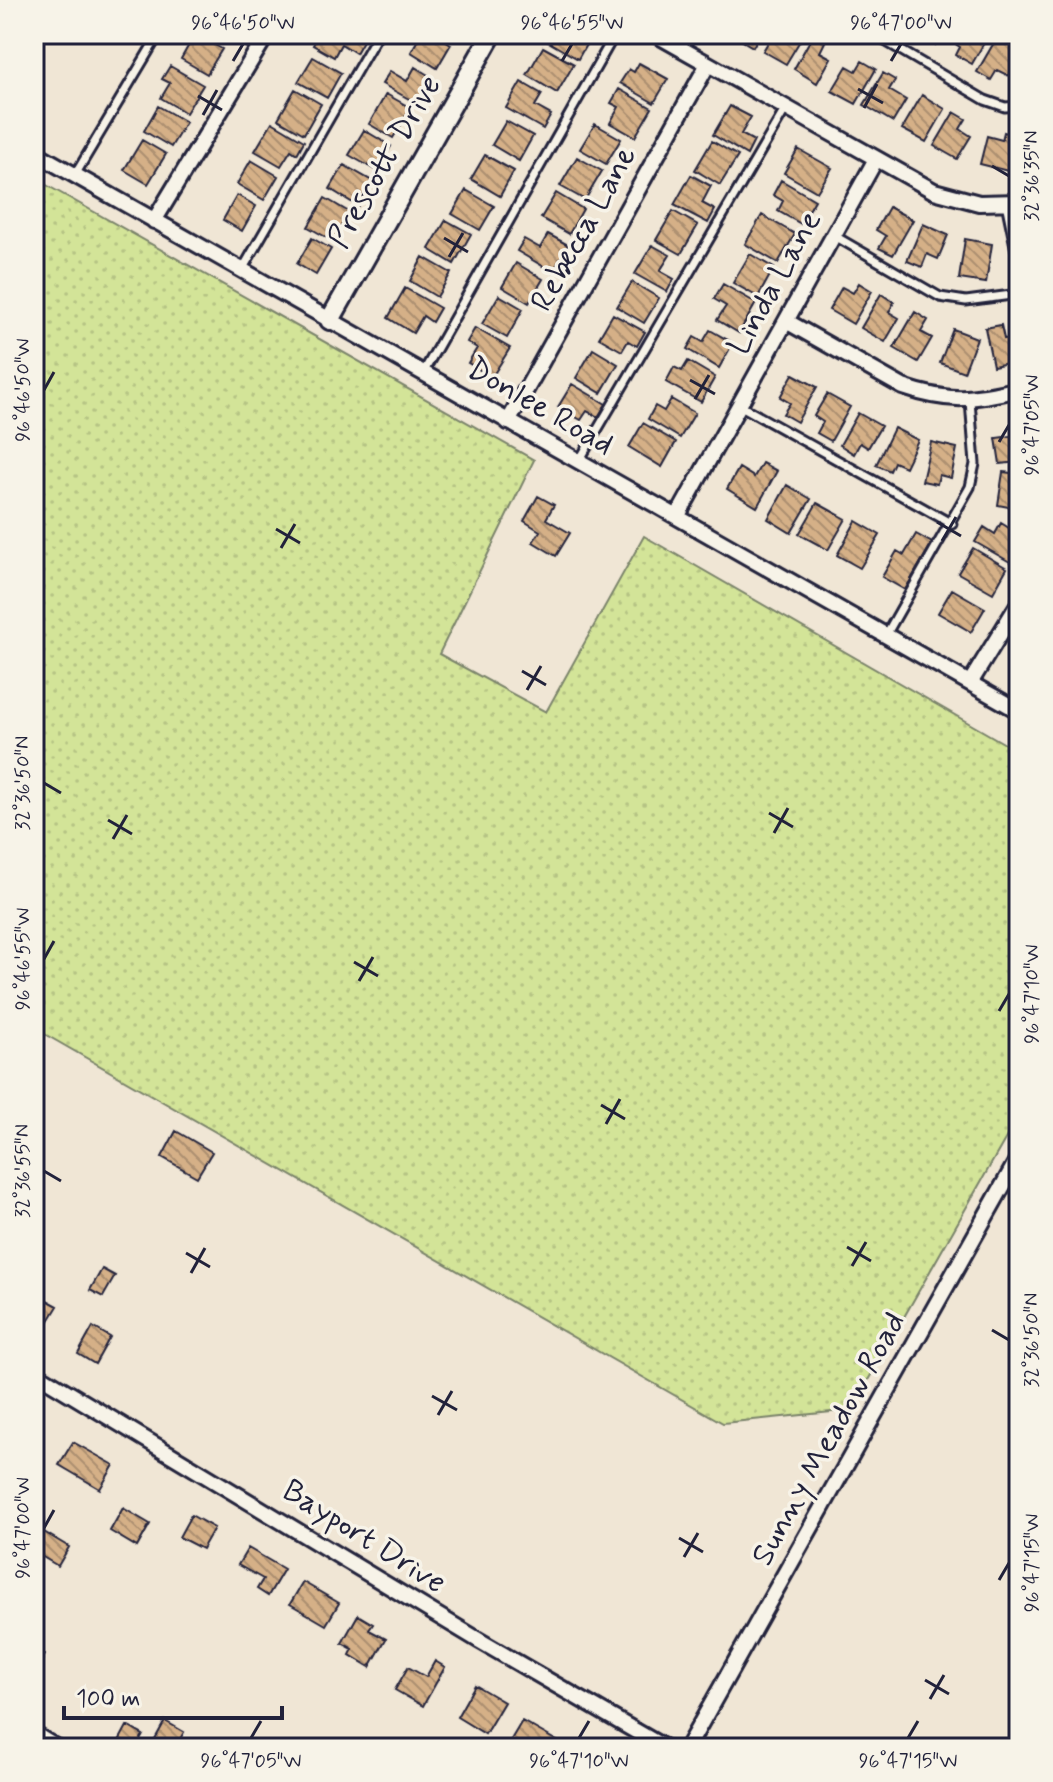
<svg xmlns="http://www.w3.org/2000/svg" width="1053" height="1782" font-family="Mynerve,sans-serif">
<defs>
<pattern id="grass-dots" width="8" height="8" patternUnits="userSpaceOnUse" patternTransform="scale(2)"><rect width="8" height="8" fill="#d3e498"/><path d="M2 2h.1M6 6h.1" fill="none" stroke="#b5c384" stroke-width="1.8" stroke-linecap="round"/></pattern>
<pattern id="building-back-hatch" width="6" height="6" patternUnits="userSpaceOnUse" patternTransform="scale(2)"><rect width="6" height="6" fill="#d5b087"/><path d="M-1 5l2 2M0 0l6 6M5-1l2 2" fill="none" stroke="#ac8f70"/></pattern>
</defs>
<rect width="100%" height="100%" fill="#f0e6d5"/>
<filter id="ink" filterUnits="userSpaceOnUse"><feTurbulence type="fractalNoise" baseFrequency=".0125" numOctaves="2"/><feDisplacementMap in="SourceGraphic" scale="16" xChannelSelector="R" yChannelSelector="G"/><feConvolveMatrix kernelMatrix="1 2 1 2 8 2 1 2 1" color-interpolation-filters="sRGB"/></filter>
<g filter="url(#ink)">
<!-- grass -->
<path fill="url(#grass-dots)" stroke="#7a836a" stroke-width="2" d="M34,178l500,282 -95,194 107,58 98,-176 375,216v113l-9,4 9,18v228l-168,295 -128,13 -689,-395z"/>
<!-- building -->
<path fill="url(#building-back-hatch)" stroke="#22223b" stroke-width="2" d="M195,34l27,15 -15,25 -26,-15z
M319,34h36l9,5 -8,14 -15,-9 -7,13 -21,-12z
M421,34h14l16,10 -14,24 -26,-16z
M549,34h43l-14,25 -33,-19z
M731,34h29l-7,13z
M773,34h31l-18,30 -23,-13z
M925,34h17l-7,11 -13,-7z
M957,34h32l-17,30 -16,-9 4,-8 -8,-5z
M999,34l20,12v13l-10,17 -12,-6 -6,10 -14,-8z
M813,35l12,7 -5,10 11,6 -14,25 -23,-14z
M543,47l31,17 -17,29 -30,-18z
M313,57l28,16 -14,25 -29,-16z
M862,61l14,8 -20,35 -24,-13 15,-25 9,5z
M639,63l29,16 -14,24 -34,-20 9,-14 5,3z
M170,66l33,19 -17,28 -25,-15 9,-15 -8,-4z
M415,67l18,11 -15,26 -36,-20 8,-13 17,10z
M883,73l12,7 -6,10 17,10 -13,22 -29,-17z
M521,82l21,12 -7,12 16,9 -8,14 -37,-21z
M295,89l26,15 -17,30 -26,-15z
M619,89l33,19 -17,29 -25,-14 9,-16 -8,-4z
M386,94l25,14 -18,30 -24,-14z
M922,95l23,14 -19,33 -24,-13z
M158,106l28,16 -15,25 -27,-16z
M730,106l21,11 -10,17 13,7 -7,14 -34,-20z
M954,112l12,7 -6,10 11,7 -14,23 -23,-13z
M506,121l27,15 -14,25 -27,-16z
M272,122l32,19 -7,13 -6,-4 -10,16 -26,-15z
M595,124l26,15 -15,25 -26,-15z
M364,130l27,16 -14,25 -28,-16z
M1004,132l15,4 -7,36 -32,-8 7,-28 15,4z
M142,140l24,14 -18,30 -24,-14z
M712,141l26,15 -18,29 -25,-15z
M798,149l34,19 -15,24 -33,-19z
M485,155l29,16 -14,25 -29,-17z
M577,157l25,14 -17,29 -25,-14z
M251,160l27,16 -14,24 -27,-16z
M344,165l28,16 -14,25 -28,-17z
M691,175l20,11 -9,17 13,7 -7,13 -34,-18z
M781,180l34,20 -14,24 -23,-13 5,-10 -10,-6z
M466,190l28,16 -14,24 -28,-16z
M556,193l27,16 -14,25 -28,-16z
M237,195l19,11 -14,25 -19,-11z
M325,198l24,14 -16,29 -25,-14z
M889,207l24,13 -20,35 -14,-7 7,-12 -10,-6z
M673,211l25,14 -17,29 -25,-14z
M762,215l33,19 -17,29 -33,-19z
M446,220l25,14 -17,30 -25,-15z
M923,224l25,11 -10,24 -11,-5 -5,13 -15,-6z
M548,234l20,11 -15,27 -36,-21 7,-12 16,9z
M312,238l19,11 -15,26 -19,-11z
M965,239l27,5 -6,39 -27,-4z
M652,245l18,10 -10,16 14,8 -7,13 -32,-18z
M750,254l24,14 -16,29 -25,-14z
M423,257l28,16 -14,24 -27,-16z
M516,263l27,16 -14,24 -27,-16z
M632,282l27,16 -15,25 -27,-16z
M859,283l13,8 -19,33 -24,-14 13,-23 11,6z
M723,284l33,19 -17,30 -22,-13 9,-14 -12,-7z
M405,288l35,20 -8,14 -9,-6 -10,17 -25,-15z
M881,294l13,8 -5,10 10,6 -14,24 -24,-14z
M499,295l24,14 -16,29 -25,-14z
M915,312l13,8 -7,12 11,6 -14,24 -24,-14z
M613,314l32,18 -8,14 -9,-5 -6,10 -23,-13z
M1001,325l3,14 13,-2 2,24 -26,5 -8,-38z
M475,328l35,20 -18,29 -24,-14 9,-15 -10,-6z
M953,329l24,9 -13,34 -24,-9z
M710,330l23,13 -14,25 -32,-19 7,-12 9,5z
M593,349l25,15 -17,29 -25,-15z
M688,361l27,16 -14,25 -35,-20 8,-15 8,4z
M793,374l24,13 -20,35 -14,-8 7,-11 -10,-6z
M572,384l34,20 -8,13 -11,-6 -6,9 -23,-13z
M827,394l23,13 -19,34 -14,-8 6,-11 -9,-6z
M671,399l24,14 -15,25 -32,-19 7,-13 9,5z
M858,413l23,13 -13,22 -8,-5 -6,11 -14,-9z
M643,423l33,19 -14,25 -33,-20z
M894,428l24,12 -13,27 -11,-5 -4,9 -14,-6z
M1019,435v27l-19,2 -4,-26z
M931,442l26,6 -6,30 -12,-3 -2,9 -15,-3z
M762,463l15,8 -20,36 -30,-18 12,-21 15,9z
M1003,472l16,2v35l-21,-4z
M787,485l24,14 -20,34 -23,-14z
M538,496l16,9 -8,14 24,14 -14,23 -23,-14 7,-11 -16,-10z
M817,503l29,16 -18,31 -29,-16z
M856,521l24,14 -20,33 -23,-13z
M1001,523l18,11v13l-9,15 -35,-20 9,-15 11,7z
M916,534l16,9 -27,47 -23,-13 15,-26 7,4z
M973,548l34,20 -14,25 -35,-20z
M952,589l33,19 -14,24 -33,-19z
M176,1131l36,21 -15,25 -35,-20z
M102,1269l13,7 -12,21 -13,-7z
M34,1293l24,13 -14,23 -10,-6z
M93,1327l17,10 -15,27 -17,-10z
M73,1442l41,23 -14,24 -41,-24z
M123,1508l27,16 -13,23 -27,-16z
M191,1515l23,13 -12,21 -23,-12z
M34,1526l35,21 -11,19 -24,-14z
M248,1548l36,21 -16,27 -11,-7 6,-10 -25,-14z
M303,1582l36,21 -13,22 -36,-21z
M358,1615l15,9 -4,6 17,9 -16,28 -20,-12 3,-6 -11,-6z
M34,1649l11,6 -11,20z
M435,1661l10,6 -22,39 -28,-16 13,-23 18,10z
M475,1685l29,17 -19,32 -28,-17z
M165,1721l19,11 -9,16h-25z
M522,1721l35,20 -4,7h-47z
M127,1726l16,9 -7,13 -16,-9z"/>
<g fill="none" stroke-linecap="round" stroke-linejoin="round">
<!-- lane casing -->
<g stroke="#22223b" stroke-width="13">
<path id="lane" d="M873,34l112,66 20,7 14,-1
M75,175l84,-141
M833,235l107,62 26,4 53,-7
M242,270l136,-236
M423,373l192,-339
M739,405l213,119
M579,461l207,-353
M886,635l84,-148 5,-23 -5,-63"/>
</g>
<!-- street casing -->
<g stroke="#22223b" stroke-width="20">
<path id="street" d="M655,34l279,157 45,12 40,-1
M34,152l985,559
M1010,205l9,43
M154,221l113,-187
M786,321l117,66c46,16 70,13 116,2
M508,422l200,-358
M677,517l199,-358
M970,683l49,-80
M34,1372l446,269 185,107
M34,1734l23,14
M687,1748l332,-591"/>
</g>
<!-- secondary casing -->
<g stroke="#22223b" stroke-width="24">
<path id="secondary" d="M330,320l162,-286"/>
</g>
<!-- lane -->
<use href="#lane" stroke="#f7f3e8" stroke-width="7"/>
<!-- street -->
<use href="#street" stroke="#f7f3e8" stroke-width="14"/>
<!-- secondary -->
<use href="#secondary" stroke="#f7f3e8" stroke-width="18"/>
</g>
</g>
<!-- ticks -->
<path fill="none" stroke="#22223b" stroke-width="3" d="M233,61l10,-17M562,61l10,-17M891,61l10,-17M858,89l25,14M198,96l24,14M864,108l13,-24M203,115l14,-25M992,166l17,10M444,238l24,14M449,257l14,-24M690,380l25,14M44,390l10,-18M695,399l14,-24M999,442l10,-17M937,522l24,14M276,529l24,14M942,541l14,-24M281,548l14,-24M522,671l24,14M527,690l14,-24M44,783l17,10M769,813l24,14M108,820l24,14M774,833l14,-25M113,839l14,-24M44,959l10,-18M354,962l24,14M359,981l14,-24M999,1011l10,-17M601,1105l24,14M606,1124l14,-25M44,1171l17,10M847,1247l24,14M186,1253l24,14M852,1266l14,-24M191,1273l14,-25M992,1330l17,10M432,1396l25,14M438,1415l14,-24M44,1528l10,-18M679,1538l24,14M684,1557l14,-24M999,1580l10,-17M925,1680l24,14M930,1699l14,-24M251,1738l10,-17M579,1738l10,-17M908,1738l10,-17"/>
<g text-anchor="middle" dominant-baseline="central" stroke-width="7" stroke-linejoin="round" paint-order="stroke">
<!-- street labels -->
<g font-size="32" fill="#22223b" stroke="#f7f3e8">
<text transform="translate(385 162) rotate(-60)">Prescott Drive</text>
<text transform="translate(584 229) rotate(-61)">Rebecca Lane</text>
<text transform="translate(775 283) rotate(-61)">Linda Lane</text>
<text transform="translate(540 407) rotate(30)">Donlee Road</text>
<text transform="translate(829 1439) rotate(-61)">Sunny Meadow Road</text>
<text transform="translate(364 1537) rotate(32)">Bayport Drive</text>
</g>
</g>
<!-- margin -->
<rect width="1053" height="1782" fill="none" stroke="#f7f3e8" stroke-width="88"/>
<!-- scale -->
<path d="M64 1706v12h218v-12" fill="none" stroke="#22223b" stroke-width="4"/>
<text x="76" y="1706" font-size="24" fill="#22223b" stroke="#f7f3e8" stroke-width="6" paint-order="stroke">100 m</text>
<rect x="44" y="44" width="965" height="1694" fill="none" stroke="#22223b" stroke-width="3"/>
<g font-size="20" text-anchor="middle" fill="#22223b">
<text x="243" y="29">96°46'50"W</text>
<text x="572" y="29">96°46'55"W</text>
<text x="901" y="29">96°47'00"W</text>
<text transform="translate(1031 176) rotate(-90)" y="7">32°36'35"N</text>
<text transform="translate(22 390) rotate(-90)" y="7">96°46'50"W</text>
<text transform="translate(1031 425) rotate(-90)" y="7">96°47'05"W</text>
<text transform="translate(22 783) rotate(-90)" y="7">32°36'50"N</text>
<text transform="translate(22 959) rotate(-90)" y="7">96°46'55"W</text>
<text transform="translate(1031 994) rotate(-90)" y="7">96°47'10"W</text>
<text transform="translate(22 1171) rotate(-90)" y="7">32°36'55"N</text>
<text transform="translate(1031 1340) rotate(-90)" y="7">32°36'50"N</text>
<text transform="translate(22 1528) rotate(-90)" y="7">96°47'00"W</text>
<text transform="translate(1031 1563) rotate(-90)" y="7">96°47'15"W</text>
<text x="251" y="1767">96°47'05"W</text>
<text x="579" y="1767">96°47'10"W</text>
<text x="908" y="1767">96°47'15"W</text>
</g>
</svg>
